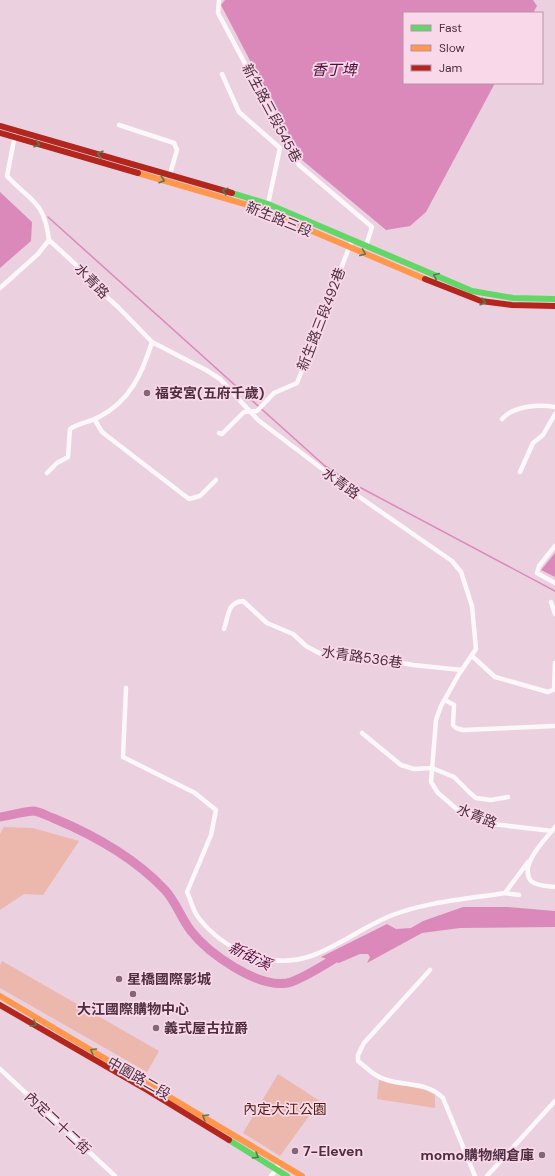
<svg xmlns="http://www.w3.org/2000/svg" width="555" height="1176" font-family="'DM Sans','Noto Sans TC',sans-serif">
<rect width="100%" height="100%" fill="#ebd0df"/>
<!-- green -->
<path fill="#ecb7ac" d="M4,827l29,1 46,13 -36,54 -19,-1 -24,16v-76z
M2,961l157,90 -12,21 -147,-84v-23z
M278,1074l42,27 -40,55 -37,-23z
M379,1080l47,10 9,5v13l-58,-9z"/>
<!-- water -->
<path fill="#da89ba" d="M225,0h308l4,6 -4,7h-129v70h91l-69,129 -16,14 -24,4 -84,-70 -81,-155z
M0,192l32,30 -1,19 -31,27z
M555,553v24l-14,-7z
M463,907h44l48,4v16l-95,1 -38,5 -55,30 3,-6 -2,-3h-8l-21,9 -18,-6 66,-33 9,5 15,-1 12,-7z"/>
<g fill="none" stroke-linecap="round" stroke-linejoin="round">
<!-- stream -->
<path stroke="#da89ba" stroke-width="1.5" d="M48,217l277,249 23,15 207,110"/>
<!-- river -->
<path stroke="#da89ba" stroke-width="9" d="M0,817c11,-2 22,-5 33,-6 6,0 14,5 20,7 41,17 81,39 112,72 11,12 16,28 26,41 17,22 66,57 96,52 15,-3 39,-20 54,-28"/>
<!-- street -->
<path stroke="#fcf8fa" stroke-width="4.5" d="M219,0l-1,13 81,152 73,62 -6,19
M222,74l17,38 41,36 -12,56
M119,125l55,18 3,7 -7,24
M15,135l-8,41c24,26 37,24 42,64l38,35 11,14 21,19 33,34 54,28 14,9 38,41 100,76 94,65 9,11 11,34 4,43 -17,25 -18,32 -5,14 -5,62 7,11 21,18 33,13 60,7
M0,288l38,-34 11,-14
M502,419c11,-13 37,-15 53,-12
M95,420l7,12 87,67 11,-3 16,-16
M219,433l3,1 22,-22 13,-1 17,-18 23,-10 55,-143
M520,472l13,-29 10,-8 12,-21
M47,473l10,-10 11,-6 2,-28c9,-6 20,-7 29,-12 31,-16 43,-43 53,-75
M555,546l-16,20 -2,7 18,10
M551,602l4,12
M224,629c5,-12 2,-26 19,-28l24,22 26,11 13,12 15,8 25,3 18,-1 49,9 49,5
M472,656l23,21 53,15 7,-3
M126,688l-3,69 72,36 21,17 -5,25 -24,57c4,8 6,19 11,25 26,34 72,53 113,39 28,-10 52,-29 79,-40 35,-14 77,-17 115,-23
M554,689l1,-26
M445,700l9,5 -1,20 3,3 7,2 92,-4
M362,733l39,32 13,4 18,-1 22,9 16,16 6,5 15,2 17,-3
M555,827c-9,12 -37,38 -24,54 5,5 17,5 24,6
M519,895l-14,-2 23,-31
M430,970l-66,73 -6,12v6c9,7 17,16 29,19 19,6 41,2 56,18l32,78
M0,1069l115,107
M271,1176l6,-7 2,-8
M487,1176l68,-75"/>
<!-- fast -->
<path stroke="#63d668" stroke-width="6" d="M232,193l36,11 204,87 41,7 42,1
M229,1140l58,36"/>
<!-- slow -->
<path stroke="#ff974d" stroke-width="6" d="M138,173l120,35 167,71
M0,996l302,180"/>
<!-- jam -->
<path stroke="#b3261e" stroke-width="6" d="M0,126l232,67
M0,133l138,40
M425,279l56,22 31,4 43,1
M0,1005l147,85 82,50"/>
</g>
<!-- one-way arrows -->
<defs><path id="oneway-chevron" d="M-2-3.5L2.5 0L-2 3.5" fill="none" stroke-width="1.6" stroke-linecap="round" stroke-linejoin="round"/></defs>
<g stroke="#577952">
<use href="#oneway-chevron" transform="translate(37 144) rotate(16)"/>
<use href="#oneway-chevron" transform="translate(100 154) rotate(-164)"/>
<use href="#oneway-chevron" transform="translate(162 180) rotate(17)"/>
<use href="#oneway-chevron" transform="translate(225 191) rotate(-163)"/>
<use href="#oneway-chevron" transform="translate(363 253) rotate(22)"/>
<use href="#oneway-chevron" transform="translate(436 276) rotate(-157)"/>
<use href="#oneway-chevron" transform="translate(483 302) rotate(16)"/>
<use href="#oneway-chevron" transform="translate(34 1024) rotate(30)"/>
<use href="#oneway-chevron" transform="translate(93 1051) rotate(-150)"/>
<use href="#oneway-chevron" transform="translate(205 1117) rotate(-149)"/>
<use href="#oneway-chevron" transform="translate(256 1156) rotate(31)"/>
</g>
<!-- markers -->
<g fill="#856678" stroke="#f9d8e9" stroke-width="1.5">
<circle cx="147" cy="393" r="4"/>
<circle cx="119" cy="979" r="4"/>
<circle cx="133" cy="994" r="4"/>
<circle cx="156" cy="1028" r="4"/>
<circle cx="295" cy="1151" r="4"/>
<circle cx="542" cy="1155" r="4"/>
</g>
<g text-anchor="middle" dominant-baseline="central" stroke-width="3.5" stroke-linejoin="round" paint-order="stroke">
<!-- street labels -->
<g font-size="14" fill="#4e2d40" stroke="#f9d8e9">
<text transform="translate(272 113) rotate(62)">新生路三段545巷</text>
<text transform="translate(279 219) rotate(22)">新生路三段</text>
<text transform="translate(92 281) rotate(46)">水青路</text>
<text transform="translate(321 319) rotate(-69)">新生路三段492巷</text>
<text transform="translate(341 483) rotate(36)">水青路</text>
<text transform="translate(362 657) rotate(8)">水青路536巷</text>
<text transform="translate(477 816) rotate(22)">水青路</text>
<text transform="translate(139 1078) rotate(30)">中園路二段</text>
<text transform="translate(58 1123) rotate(43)">內定二十二街</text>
</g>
<!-- poi labels -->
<g font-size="14" font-weight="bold" fill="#4e2d40" stroke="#f9d8e9" text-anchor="start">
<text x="155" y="393">福安宮(五府千歲)</text>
<text x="127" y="979">星橋國際影城</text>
<text x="133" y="1009" text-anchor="middle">大江國際購物中心</text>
<text x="164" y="1028">義式屋古拉爵</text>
<text x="303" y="1151">7-Eleven</text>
<text x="534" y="1155" text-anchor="end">momo購物網倉庫</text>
</g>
<!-- park labels -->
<g font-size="14" fill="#4a1f0a" stroke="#f9d8e9">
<text x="285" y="1109">內定大江公園</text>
</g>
<!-- water labels -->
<g font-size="15" font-style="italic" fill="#51103b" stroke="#f9d8e9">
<text x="334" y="70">香丁埤</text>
<text transform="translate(250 956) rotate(26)">新街溪</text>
</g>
</g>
<!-- legend -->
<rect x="403" y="12" width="140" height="72" fill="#f9d8e9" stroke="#b594a5"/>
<rect x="411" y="25" width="20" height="6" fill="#63d668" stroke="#b594a5"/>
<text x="439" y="32" font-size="12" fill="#4e2d40">Fast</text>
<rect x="411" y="45" width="20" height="6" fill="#ff974d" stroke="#b594a5"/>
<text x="439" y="52" font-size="12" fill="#4e2d40">Slow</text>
<rect x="411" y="65" width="20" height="6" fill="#b3261e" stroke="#b594a5"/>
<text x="439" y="72" font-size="12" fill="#4e2d40">Jam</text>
</svg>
